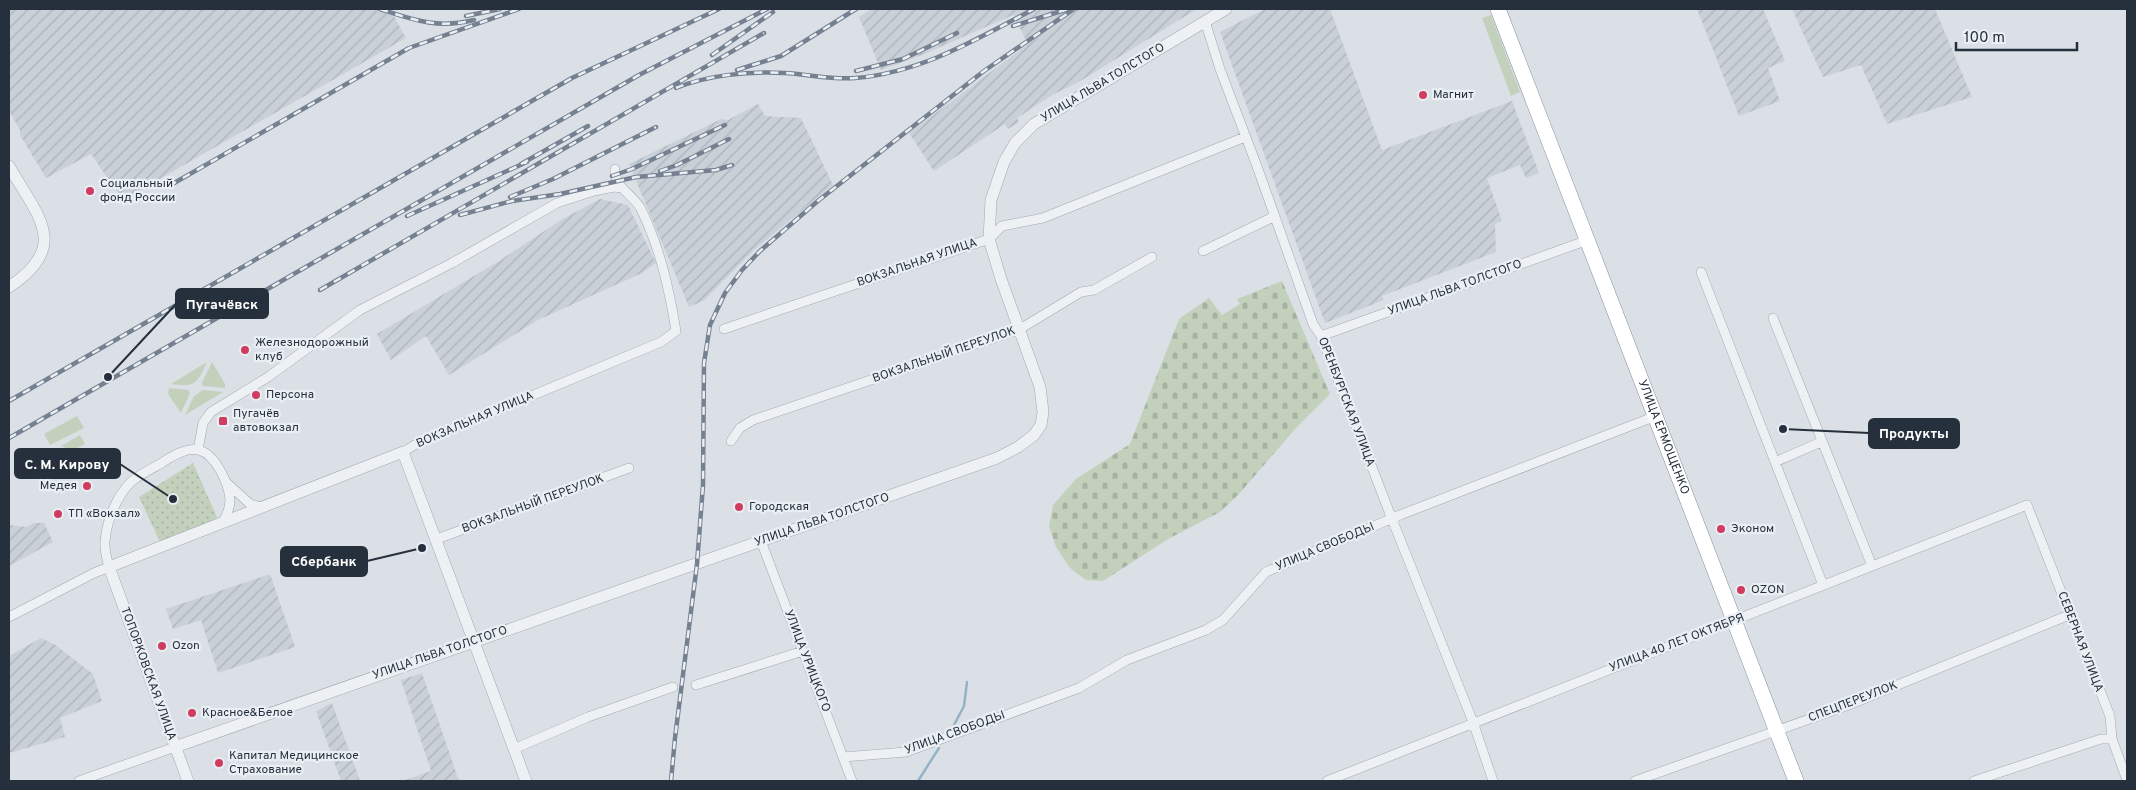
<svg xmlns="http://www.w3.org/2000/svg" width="2136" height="790" font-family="Overpass,sans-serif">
<defs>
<pattern id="industrial-furrows" width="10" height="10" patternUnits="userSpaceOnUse" patternTransform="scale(1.25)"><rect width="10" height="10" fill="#c9d0d8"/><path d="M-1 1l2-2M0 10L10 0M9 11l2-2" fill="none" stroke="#acb3ba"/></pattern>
<pattern id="cemetery-stones" width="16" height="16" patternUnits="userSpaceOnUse" patternTransform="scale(1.25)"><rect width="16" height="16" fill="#c3d0bc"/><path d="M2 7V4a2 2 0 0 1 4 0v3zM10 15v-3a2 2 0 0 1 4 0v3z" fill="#a7b3a2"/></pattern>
<pattern id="park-dots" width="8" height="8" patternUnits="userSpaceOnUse" patternTransform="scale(1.25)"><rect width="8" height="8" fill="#c3d0bc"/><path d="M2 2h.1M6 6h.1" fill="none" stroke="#a7b3a2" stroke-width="1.8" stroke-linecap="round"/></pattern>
</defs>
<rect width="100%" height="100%" fill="#dbe0e6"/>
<!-- industrial -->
<path fill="url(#industrial-furrows)" d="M9,9h381l16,29 -283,162 -32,-46 -45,24 -26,-43v-5l-11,-19z
M871,9h326l-120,74 -23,11 -37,24 2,4 -11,7 -3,-5 -71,47 -25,-38 119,-89 -15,-29 -91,40 -41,15 -22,-53z
M1265,9h65l52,141 130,-49 27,72 -13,5 -6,-13 -33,13 15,43 -7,3 1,28 -114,44 2,4 -59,23 -105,-291z
M1697,9h66l22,52 -17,7 12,33 -41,15z
M1792,9h143l37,88 -85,27 -26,-59 -38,12z
M758,104l7,12 36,2 32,67 -79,65 -51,51 -14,6 -60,-143 92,-45 7,1z
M600,199l28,6 28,58 -14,10 -104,47 -89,55 -23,-39 -35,24 -14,-26 122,-73 62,-41z
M34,523h10l9,19 -44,24v-41l18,2z
M270,574l25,73 -77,26 -17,-53 -28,9 -7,-20z
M41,638l13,6 39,30 9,27 -42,17 5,19 -56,16v-97z
M422,673l23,67 14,41h-57l29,-10 -30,-91z
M332,703l28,78h-19l-25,-70z"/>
<!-- grass -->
<path fill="#c3d0bc" d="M1491,15l29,77 -9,4 -29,-78z
M207,362c-10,22 -11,25 -36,22z
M212,362l13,22v4l-22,-2 -1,-3z
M169,388l19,2 2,3 -9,20 -13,-19z
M203,390l20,2 -38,23 9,-19z
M77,416l7,12 -34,17 -6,-11z
M80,435l5,9 -13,7 -11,-5z
M86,448l12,19 -20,11 -10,-18 2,-1 4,5 9,-4 -3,-8z"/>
<!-- cemetery -->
<path fill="url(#cemetery-stones)" d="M1282,281l48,113 -34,34 -57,66 -19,18 -52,27 -65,42 -17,-1 -16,-12 -14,-21 -7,-21 4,-21 23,-26 54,-35 49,-125 30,-21 13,17 18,-11 -3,-5z"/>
<!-- park -->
<path fill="url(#park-dots)" d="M193,463l24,54 -5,5 -52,20 -21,-45z"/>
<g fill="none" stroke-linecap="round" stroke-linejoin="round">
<!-- stream -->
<path stroke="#95b2c7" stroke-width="2.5" d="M954,725l10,-19 3,-24
M918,781l21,-33"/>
<!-- minor casing -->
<g stroke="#a1a8b0" stroke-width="10">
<path id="minor" d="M1205,21l15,48 38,100 55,155 8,12 71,183 81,203 20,59
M1203,251l72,-35
M1701,272l122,313
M1773,318l99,248
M724,329l265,-90 13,-13 41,-8 202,-81
M1321,336l267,-96
M731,441l9,-13 13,-8 267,-91 61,-37 13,-2 58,-33
M198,450l5,-27 8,-11 57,-35 92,-67 92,-47 105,-60 37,-12 20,-4 8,1
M403,452l15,-9 243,-101 15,-11c-7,-43 -16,-83 -35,-122 -8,-15 -27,-21 -26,-40
M1775,462l46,-20
M227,483l23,21 11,3
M437,539l192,-71
M761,541l91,240
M9,617l85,-44 15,-6c-2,-8 -5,-18 -4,-26 2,-21 11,-44 26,-59 8,-7 20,-13 29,-18 10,-7 27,-17 39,-14 17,5 30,34 31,50 0,8 -3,15 -7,22
M696,685l107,-34
M514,749l74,-32 85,-30
M843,757l63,-5 173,-64 48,-28 79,-30 17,-10 43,-48 134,-57 256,-99
M79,781l96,-34
M1327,781l700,-276 83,211 2,23 15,41
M1635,781l211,-75 223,-91
M1974,781l127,-42h11"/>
</g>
<!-- tertiary casing -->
<g stroke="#a1a8b0" stroke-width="12">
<path id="tertiary" d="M9,166c29,51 62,80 0,121
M175,747l822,-289 21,-11 16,-12 7,-10 2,-13 -3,-25 -39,-108 -12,-40 2,-39 13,-38 11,-19 19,-19 192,-115
M188,781l-79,-214 294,-115 123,329"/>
</g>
<!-- trunk casing -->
<g stroke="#838f9d" stroke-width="16">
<g id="trunk">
<path id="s1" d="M1498,9l298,772"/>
</g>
</g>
<!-- minor -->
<use href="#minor" stroke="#eef1f4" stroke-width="9"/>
<!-- tertiary -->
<use href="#tertiary" stroke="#eef1f4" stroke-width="11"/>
<!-- trunk -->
<use href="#trunk" stroke="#fff" stroke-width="15"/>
<!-- rail casing -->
<g stroke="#758190" stroke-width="4.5">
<path id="rail" d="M380,9c34,11 57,20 94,11
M466,16l34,-7
M1013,26l55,-17
M712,55l61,-43
M737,70l44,-14 75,-47
M856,71l47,-12 54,-26
M676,88c32,-13 73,-17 108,-15 24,1 47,7 71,5 66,-5 122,-39 179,-69
M521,164l67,-38
M660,171l17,-6 52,-26
M612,176l20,-7 93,-44
M169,186l240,-138 110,-39
M510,197l43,-18 103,-52
M460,215l52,-14 48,-7 76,-17 80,-7 16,-5
M407,216l120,-54
M320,290l444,-257
M9,401l563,-323 147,-69
M9,438l630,-363 128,-66
M671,781l4,-43 22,-174 6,-79 1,-122 6,-38 15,-32 17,-23 18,-19 59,-51 165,-129 90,-62"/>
</g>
<!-- rail -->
<use href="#rail" stroke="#eaeff4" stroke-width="2.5" stroke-dasharray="8" stroke-linecap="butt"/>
</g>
<!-- markers -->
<g fill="#cf3c60" stroke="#eaeff4" stroke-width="2">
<circle cx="1423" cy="95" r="5"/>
<circle cx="90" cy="191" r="5"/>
<circle cx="245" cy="350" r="5"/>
<circle cx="256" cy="395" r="5"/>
<rect x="218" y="416" width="10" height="10" rx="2.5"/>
<circle cx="87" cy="486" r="5"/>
<circle cx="739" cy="507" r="5"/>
<circle cx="58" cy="514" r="5"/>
<circle cx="1721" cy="529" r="5"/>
<circle cx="1741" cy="590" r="5"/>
<circle cx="162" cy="646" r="5"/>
<circle cx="192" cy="713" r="5"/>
<circle cx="219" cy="763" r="5"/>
</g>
<g text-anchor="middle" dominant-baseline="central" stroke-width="4.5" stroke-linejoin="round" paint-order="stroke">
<!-- street labels -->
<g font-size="12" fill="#25303c" stroke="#eaeff4">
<text transform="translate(1103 83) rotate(-31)">УЛИЦА ЛЬВА ТОЛСТОГО</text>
<text transform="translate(917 263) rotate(-19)">ВОКЗАЛЬНАЯ УЛИЦА</text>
<text transform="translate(1455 288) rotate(-20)">УЛИЦА ЛЬВА ТОЛСТОГО</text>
<text transform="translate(944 355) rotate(-19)">ВОКЗАЛЬНЫЙ ПЕРЕУЛОК</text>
<text transform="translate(1346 402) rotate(69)">ОРЕНБУРГСКАЯ УЛИЦА</text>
<text transform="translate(475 420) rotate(-23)">ВОКЗАЛЬНАЯ УЛИЦА</text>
<text stroke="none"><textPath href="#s1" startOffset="459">УЛИЦА ЕРМОЩЕНКО</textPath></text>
<text transform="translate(533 504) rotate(-20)">ВОКЗАЛЬНЫЙ ПЕРЕУЛОК</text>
<text transform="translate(822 520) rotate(-19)">УЛИЦА ЛЬВА ТОЛСТОГО</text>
<text transform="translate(1325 547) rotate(-23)">УЛИЦА СВОБОДЫ</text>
<text transform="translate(2080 642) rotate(69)">СЕВЕРНАЯ УЛИЦА</text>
<text transform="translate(1677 643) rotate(-21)">УЛИЦА 40 ЛЕТ ОКТЯБРЯ</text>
<text transform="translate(440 653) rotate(-19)">УЛИЦА ЛЬВА ТОЛСТОГО</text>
<text transform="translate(807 661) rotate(69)">УЛИЦА УРИЦКОГО</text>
<text transform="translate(148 674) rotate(70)">ТОПОРКОВСКАЯ УЛИЦА</text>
<text transform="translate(1853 702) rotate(-21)">СПЕЦПЕРЕУЛОК</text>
<text transform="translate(955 733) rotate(-20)">УЛИЦА СВОБОДЫ</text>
</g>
<!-- poi labels -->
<g font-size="12" fill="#25303c" stroke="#eaeff4" text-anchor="start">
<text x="1433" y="95">Магнит</text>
<text x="100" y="184">Социальный<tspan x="100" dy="14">фонд России</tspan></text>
<text x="255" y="343">Железнодорожный<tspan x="255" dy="14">клуб</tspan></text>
<text x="266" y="395">Персона</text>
<text x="233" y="414">Пугачёв<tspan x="233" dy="14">автовокзал</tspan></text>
<text x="77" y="486" text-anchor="end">Медея</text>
<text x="749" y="507">Городская</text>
<text x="68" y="514">ТП «Вокзал»</text>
<text x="1731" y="529">Эконом</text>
<text x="1751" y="590">OZON</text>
<text x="172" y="646">Ozon</text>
<text x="202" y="713">Красное&amp;Белое</text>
<text x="229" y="756">Капитал Медицинское<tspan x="229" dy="14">Страхование</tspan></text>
</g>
</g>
<!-- callouts -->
<path fill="none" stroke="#25303c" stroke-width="2" d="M108 377L176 304M1783 429L1869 433M173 499L120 464M422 548L367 561"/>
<g fill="#25303c" stroke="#eaeff4" stroke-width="2">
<circle cx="108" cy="377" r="5"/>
<circle cx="1783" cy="429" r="5"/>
<circle cx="173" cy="499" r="5"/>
<circle cx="422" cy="548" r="5"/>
</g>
<g fill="#25303c" stroke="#25303c" stroke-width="2">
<rect x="176" y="289" width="92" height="29" rx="5"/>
<rect x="1869" y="419" width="90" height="29" rx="5"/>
<rect x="15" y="449" width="105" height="29" rx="5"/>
<rect x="281" y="547" width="86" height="29" rx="5"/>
</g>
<g font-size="14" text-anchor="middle" font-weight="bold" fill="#fff">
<text x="222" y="309">Пугачёвск</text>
<text x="1914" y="438">Продукты</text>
<text x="67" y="469">С. М. Кирову</text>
<text x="324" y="566">Сбербанк</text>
</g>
<!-- border -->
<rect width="2136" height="790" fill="none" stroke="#25303c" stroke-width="20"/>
<!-- scale -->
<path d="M1956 42v8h121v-8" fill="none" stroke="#25303c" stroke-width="2.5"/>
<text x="1964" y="42" font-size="15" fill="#25303c" stroke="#eaeff4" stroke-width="4" paint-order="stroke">100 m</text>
</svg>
